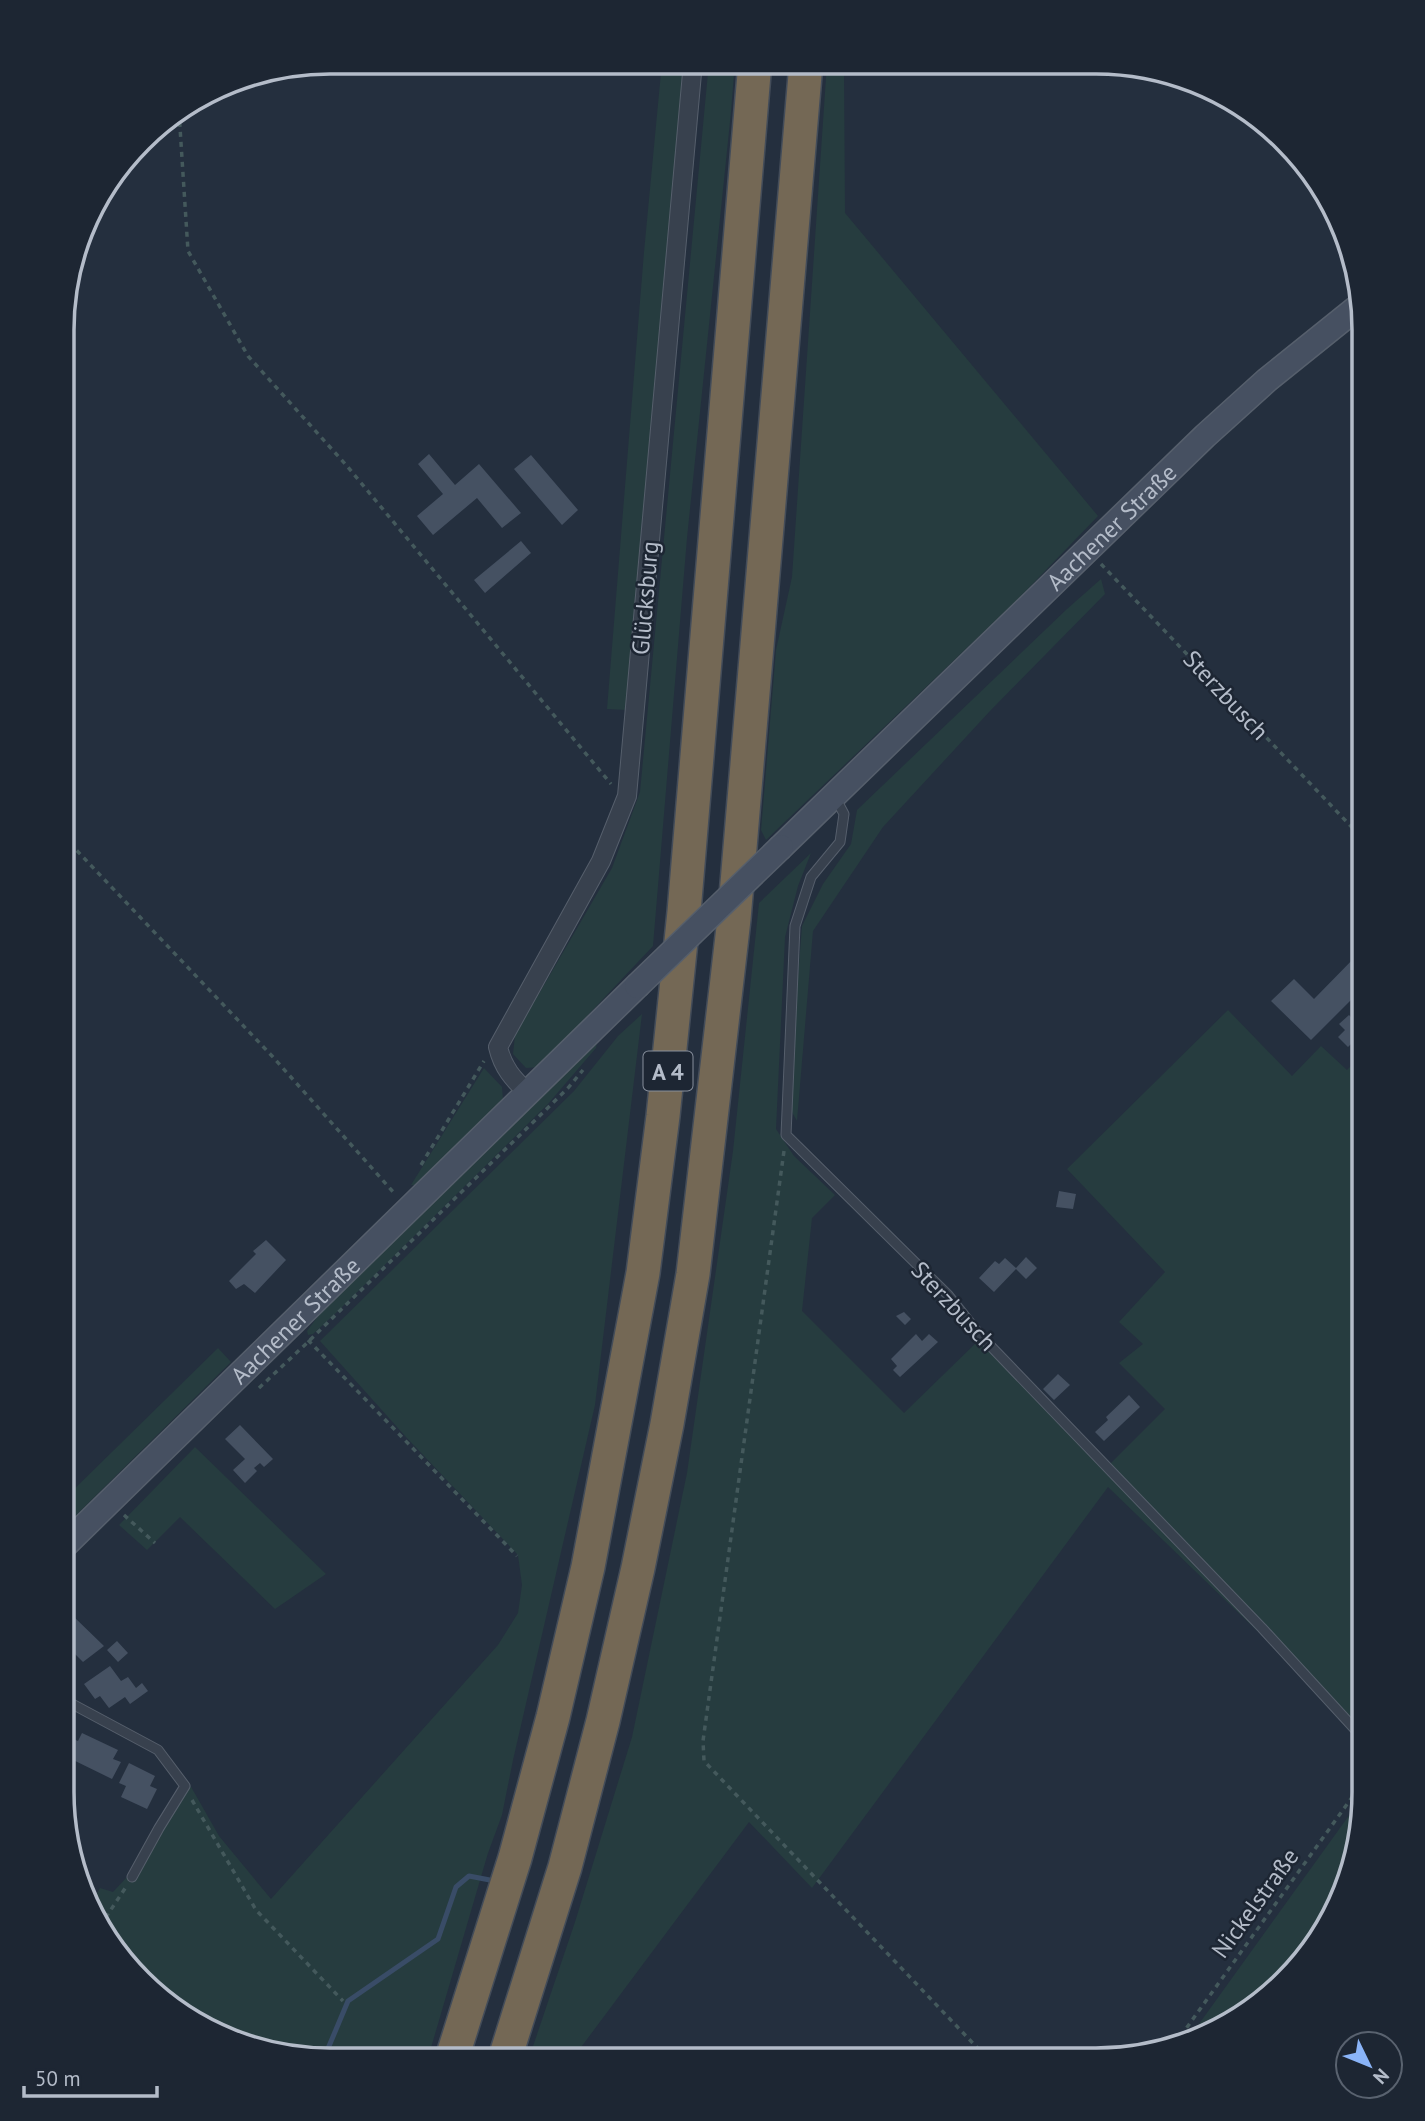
<svg xmlns="http://www.w3.org/2000/svg" width="1425" height="2121" font-family="'PT Sans',sans-serif">
<rect width="100%" height="100%" fill="#242f3e"/>
<!-- green -->
<path fill="#263c3f" d="M662,62h22l-57,648 -20,-1 37,-457z
M709,62h26l-4,50 -44,426 -34,408 -114,121 -13,1 -13,-14 2,-19 97,-167 28,-76z
M827,63h23l-6,9 1,141 253,303 -79,82 -253,242 -5,-10 15,-180 16,-73z
M1101,579l4,15 -115,117 -107,116 -70,104 -16,190 -9,-16 14,-179 21,-42 28,-40 6,-34 210,-201z
M811,853l-13,33 -13,51 -9,192 18,27 41,39 -23,23 -10,93 102,102 75,-73 125,130 61,-61 -46,-46 24,-19 -24,-22 46,-50 -98,-103 161,-159 64,66 29,-30 26,24 16,-16v679l-255,-246 -296,401 -63,-66 -176,236h-44l46,-136 57,-185 55,-264 46,-322 26,-248z
M642,1014l-47,391 -82,355 -11,55 -14,38 -60,205h-133l-68,-18 -61,-35 -49,-50 -28,-48 11,-19 13,4 28,-30 18,-34 31,-43 29,51 52,63 227,-254 20,-32 4,-28 -4,-30 -112,-118 -86,-96 254,-250 44,-55z
M597,1042l-1,6 -48,56 -211,208 -24,22 -5,1 -1,-4 20,-27z
M484,1068l18,19 1,12 -86,86h-6z
M218,1348l13,14 -169,167v-28z
M195,1447l131,127 -51,35 -95,-92 -33,33 -28,-25z
M1363,1796v14l-14,68 -40,77 -50,49 -60,35 -13,3z"/>
<g fill="none" stroke-linecap="round" stroke-linejoin="round">
<!-- stream -->
<path stroke="#394c67" stroke-width="5" d="M324,2058l24,-57 90,-62 18,-52 13,-11 26,5"/>
</g>
<!-- building -->
<path fill="#455162" d="M429,454l26,31 24,-21 42,49 -19,15 -25,-30 -44,37 -16,-19 26,-22 -25,-30z
M531,455l47,55 -16,15 -48,-56z
M521,541l10,12 -46,40 -11,-13z
M1363,952v36l-52,52 -40,-39 23,-22 20,20 45,-46 2,1z
M1349,1015l14,14v3l-15,15 -10,-10 7,-7 -6,-6z
M1059,1191l17,3 -3,15 -17,-2z
M266,1240l20,20 -31,33 -11,-9 -8,5 -7,-8 27,-27 -3,-3z
M1026,1257l11,11 -11,11 -10,-10 -22,23 -15,-14 16,-17 4,3 6,-6 11,10z
M904,1312l7,7 -6,6 -9,-9z
M916,1334l6,7 7,-7 9,8 -38,35 -7,-7 4,-4 -6,-7z
M1058,1374l12,11 -16,15 -11,-11z
M1129,1395l11,12 -36,34 -9,-9 13,-12 -2,-3z
M240,1425l33,34 -9,8 -4,-4 -6,5 3,3 -12,12 -12,-13 12,-11 -20,-20z
M73,1616l31,30 -21,16 -20,-20 -2,3 1,-18z
M117,1641l11,12 -10,9 -11,-12z
M110,1666l11,15 7,-4 8,11 6,-5 6,8 -18,13 -5,-7 -16,11 -9,-12 -5,3 -11,-15z
M82,1733l36,17 -5,9 8,3 -9,17 -49,-24 8,-17 7,3z
M129,1763l26,13 -5,10 7,3 -10,20 -26,-12 5,-11 -7,-3z"/>
<g fill="none" stroke-linecap="round" stroke-linejoin="round">
<!-- lane casing -->
<g stroke="#565f6c" stroke-width="11">
<path id="lane" d="M835,797l9,17 -4,28 -29,35 -16,49 -9,209 162,160 31,39 283,294 101,110
M61,1698l97,52 27,36 -26,42 -27,49"/>
</g>
<!-- street casing -->
<g stroke="#565f6c" stroke-width="20">
<path id="street" d="M528,1093c-15,-14 -25,-25 -30,-46l103,-186 26,-65 66,-734"/>
</g>
<!-- secondary casing -->
<g stroke="#565f6c" stroke-width="27">
<g id="secondary">
<path id="s1" d="M781,847l424,-411 62,-56 92,-74"/>
<path id="s2" d="M62,1548l575,-562"/>
</g>
</g>
<!-- highway casing -->
<g stroke="#434c59" stroke-width="36">
<path id="highway" d="M452,2058l63,-200 38,-141 35,-150 55,-294 20,-157 21,-204 71,-850
M505,2058l60,-191 38,-146 35,-153 29,-144 26,-150 41,-355 72,-856"/>
</g>
<!-- path -->
<path stroke="#44595c" stroke-width="3.5" stroke-dasharray="5 5" stroke-linecap="butt" d="M179,112l9,139 60,105 99,110 264,318
M1101,564l263,276
M63,836l210,221 122,137
M784,1151l-81,590 1,20 284,298
M421,1165l63,-104
M308,1340l209,216
M259,1388l50,-47 259,-253 15,-18
M124,1515l31,28
M192,1800l64,110 87,91
M100,1926l26,-39
M1175,2044l188,-262"/>
<!-- lane -->
<use href="#lane" stroke="#38414e" stroke-width="9"/>
<!-- street -->
<use href="#street" stroke="#38414e" stroke-width="18"/>
<!-- secondary -->
<use href="#secondary" stroke="#465061" stroke-width="24"/>
<!-- highway -->
<use href="#highway" stroke="#746855" stroke-width="33"/>
<!-- secondary-bridge casing -->
<g stroke="#565f6c" stroke-width="27" stroke-linecap="butt">
<path id="secondary-bridge" d="M637,986l144,-139"/>
</g>
<!-- secondary-bridge -->
<use href="#secondary-bridge" stroke="#465061" stroke-width="24"/>
</g>
<g text-anchor="middle" dominant-baseline="central" stroke-width="5" stroke-linejoin="round" paint-order="stroke">
<!-- shield labels -->
<rect fill="#1d2633" stroke="#878f9c" stroke-width="2" x="643.5" y="1051.5" width="49" height="39" rx="5"/>
<g font-size="23" font-weight="bold" fill="#b4bcc9">
<text x="668" y="1071">A 4</text>
</g>
<!-- street labels -->
<g font-size="24" fill="#b4bcc9" stroke="#1d2633">
<text stroke="none"><textPath href="#s1" startOffset="460">Aachener Straße</textPath></text>
<text transform="translate(645 598) rotate(-85)">Glücksburg</text>
<text transform="translate(1226 695) rotate(47)">Sterzbusch</text>
<text transform="translate(954 1306) rotate(47)">Sterzbusch</text>
<text stroke="none"><textPath href="#s2" startOffset="326">Aachener Straße</textPath></text>
<text transform="translate(1255 1903) rotate(-54)">Nickelstraße</text>
</g>
</g>
<!-- crop -->
<path d="M0 0H1425V2121H0ZM330 74H1096A256 256 0 0 1 1352 330V1792A256 256 0 0 1 1096 2048H330A256 256 0 0 1 74 1792V330A256 256 0 0 1 330 74Z" fill="#1d2633" fill-rule="evenodd"/>
<path fill="none" stroke="#b4bcc9" stroke-width="3.5" d="M330 74H1096A256 256 0 0 1 1352 330V1792A256 256 0 0 1 1096 2048H330A256 256 0 0 1 74 1792V330A256 256 0 0 1 330 74Z"/>
<!-- north arrow -->
<g transform="translate(1369 2065) rotate(133)"><circle r="33" fill="#1d2633" stroke="#59626f" stroke-width="2"/>
<path d="M0-5L12 26L0 18L-12 26Z" fill="#8ab4f8"/>
<text y="-10" font-size="19" font-weight="bold" text-anchor="middle" fill="#b4bcc9">N</text>
</g>
<!-- scale -->
<path d="M24 2086v10h133v-10" fill="none" stroke="#b4bcc9" stroke-width="3.5"/>
<text x="35" y="2086" font-size="21" fill="#b4bcc9" stroke="#1d2633" stroke-width="5" paint-order="stroke">50 m</text>
</svg>
